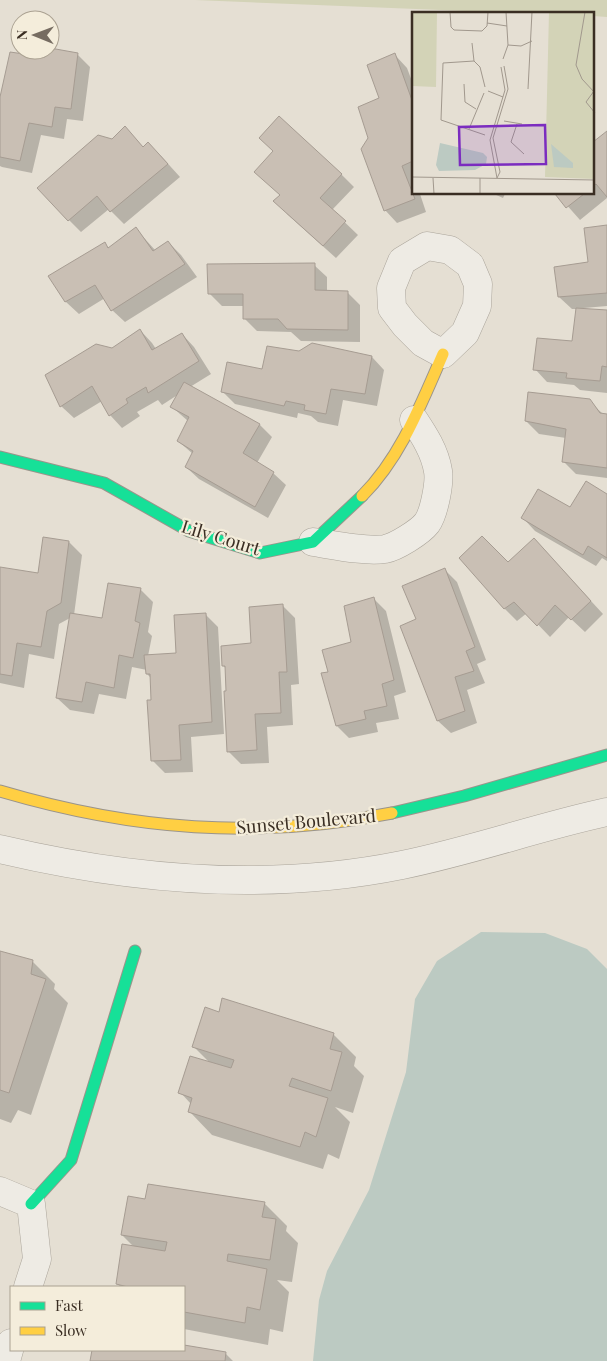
<svg xmlns="http://www.w3.org/2000/svg" width="607" height="1361" font-family="'Playfair Display',serif">
<rect width="100%" height="100%" fill="#e5dfd3"/>
<!-- green -->
<path fill="#d3d3b7" d="M195,0h412v17l-14,-1v-2h-55z"/>
<!-- water -->
<path fill="#bccac2" d="M481,932l64,1 42,16 20,20v392h-294l6,-61 8,-29 42,-81 37,-118 9,-73 22,-38z"/>
<!-- shadow -->
<path fill="#0003" d="M48,50l29,4 13,13 -7,54 -16,-2 -3,20 -23,-4 -9,38 -30,-6 -2,-1v-62l46,-45z
M395,55l12,13 6,16v110h7l6,18 -29,11 -12,-13 -15,-72z
M125,128l19,20 17,8 19,21 -56,47 -15,-15 -28,23 -12,-12 43,-79z
M607,133v65l-27,22 -23,-26h36v-50z
M341,174l13,13 -22,23 26,25 -22,23 -49,-44 -6,-19z
M494,194h11l-2,4z
M607,226v80l-23,2v2l23,1v82l-27,-3 -6,-5 -27,-3 -12,-13 38,-27 4,-33h-5l-13,-12 31,-34z
M136,229l19,21 13,-8 13,13 16,22 -72,45 -13,-12 -7,-12 -26,16 -13,-12 -16,-25 55,-33 4,4z
M314,265l13,12v15h20l13,13v37l-59,-1 -10,-9 -34,-1 -13,-13v-12h-22l-13,-13z
M140,330l12,13 4,6 26,-15 12,13 17,27 -21,13 70,38 12,12 -15,26 16,10 13,12 -18,33 -69,-39 -13,-12 7,-13 -15,-13 10,-20 -16,-14 7,-13 -17,11 -4,-5 -21,12 3,4 -18,12 -12,-13 -8,-14 -28,17 -13,-12 51,-57z
M299,353l73,4 12,13 -7,36 -34,-6 -5,26 -20,-4 -7,-6 -13,-3 -1,5 -62,-14 -13,-13z
M589,401l14,13 4,1v63l-31,-4 -13,-13 3,-23 -27,-4 -13,-13z
M607,495v66l-5,-3 -6,8 -61,-35 -12,-13 47,-9z
M44,539l25,3 13,13 -8,60 29,5 37,-31 13,13 -5,30 4,4 -4,20 29,-2 28,-40 13,13 6,107 -33,3 2,35 -28,1 -13,-13 -1,-82 -4,-4v-4l-15,-3 -6,32 -27,-5 -5,20 -24,-4 -13,-12 13,-80 -11,6 -5,35 -25,-5 -5,34 -24,-5v-115l39,7z
M547,553l56,61 -18,18 -16,-15 -19,20 -23,-24 -10,8 -13,-13 4,-44z
M444,569l13,13 29,78 -9,4 8,19 -18,7 10,33 -26,10 -13,-12 -21,-102z
M373,598l13,13 20,81 -12,4 5,23 -23,4 2,9 -29,6 -12,-12 -8,-53 24,-31z
M282,605l13,13 4,66 -8,1 2,40 -26,2 2,36 -28,1 -13,-13 -1,-82 -4,-3 30,-22z
M0,952l33,10 22,22 -1,5 14,14 -37,112 -13,-5 -7,13 -11,-4z
M220,1013l113,21 23,23 -2,9 10,10 -11,37 -18,-6 15,15 -11,37 -11,-5 -5,15 -111,-34 -22,-23 1,-8 -11,-12 30,-29 -16,-16z
M146,1200l118,3 23,23 -1,5 12,12 -6,39 -15,-2 12,12 -6,40 -13,-3 -2,16 -84,-16v-42h-63l-4,-3 17,-37 -12,-12z
M184,1346l42,8 7,7h-142l2,-11h91z"/>
<!-- building -->
<path fill="#c9bfb4" stroke="#a69c92" d="M50,48l28,5 -7,56 -16,-2 -3,20 -23,-4 -9,38 -20,-4v-60l10,-45 35,5 2,-7h3z
M395,53l18,50v58l-11,5 13,33 -31,12 -23,-62 7,-11 -10,-31 21,-9 -12,-33z
M279,116l63,58 -22,24 26,23 -23,25 -50,-45 7,-6 -26,-23 19,-21 -14,-13z
M125,126l18,21 5,-5 20,22 -58,48 -13,-16 -29,25 -31,-33 61,-53 14,4z
M607,131v66l-11,-13 -3,2v-44z
M555,194h29l-18,14z
M607,225v68l-49,4 -4,-30 34,-5 -4,-34z
M136,227l17,24 15,-10 17,23 -74,47 -16,-26 -30,17 -17,-26 57,-34 3,6z
M315,263v27l33,1v39l-61,-1 -9,-10h-35v-25h-35l-1,-30z
M576,308l31,2v57l-5,-1 -2,15 -34,-3 1,-5 -34,-3 4,-32 35,3z
M140,329l12,21 30,-17 17,28 -51,32 -2,-6 -20,12 2,4 -19,13 -17,-30 -32,21 -15,-32 51,-31 16,4z
M312,343l60,13 -7,38 -34,-5 -5,25 -22,-4 1,-5 -19,-4 -2,5 -63,-14 6,-30 35,7 5,-23 32,5z
M184,382l76,42 -17,29 31,19 -19,35 -70,-40 8,-16 -16,-10 12,-24 -19,-10z
M528,392l62,7 10,14 7,1v54l-45,-6 4,-33 -41,-8z
M586,481l21,13v64l-19,-12 -5,9 -62,-37 17,-29 32,18z
M482,536l26,26 26,-24 57,63 -20,19 -16,-15 -18,21 -23,-24 -10,7 -45,-51z
M43,537l26,4 -8,62 -14,8 -6,36 -24,-4 -5,33 -12,-2v-107l38,6z
M445,568l30,79 -9,4 8,20 -19,6 10,34 -28,10 -37,-95 16,-7 -14,-33z
M108,583l33,5 -6,33 5,2 -7,35 -14,-3 -5,33 -28,-6 -4,20 -26,-4 14,-85 32,5z
M374,597l20,83 -12,4 5,22 -23,5 2,8 -30,7 -15,-53 7,-1 -6,-22 29,-8 -7,-36z
M283,604l4,68h-8l2,41 -26,1 2,36 -30,2 -3,-61h2l-1,-25h-3l-1,-20 30,-3 -2,-36z
M206,613l6,109 -33,3 2,35 -30,1 -4,-61h4l-1,-26h-4l-2,-19 32,-2 -2,-38z
M0,951l33,9 -2,14 15,5 -37,114 -9,-3z
M222,998l112,35 -4,16 12,3 -11,39 -39,-13 -3,8 39,12 -12,39 -11,-5 -5,15 -112,-35 4,-14 -14,-5 12,-37 41,12 3,-8 -42,-13 13,-40 14,5z
M148,1184l117,18 -3,15 14,2 -6,41 -42,-6 -1,7 40,8 -7,41 -13,-3 -2,16 -61,-11v-25h-56l-12,-3 6,-40 43,7 2,-9 -46,-7 7,-39 17,3z
M184,1345l42,7 -1,9h-135l2,-11h92z"/>
<g fill="none" stroke-linecap="round" stroke-linejoin="round">
<!-- street casing -->
<g stroke="#aba59b" stroke-width="29">
<path id="street" d="M427,246l23,4 20,15 8,19 -1,22 -12,27 -22,21 -20,-11 -18,-18 -13,-17 -1,-20 11,-27z
M313,542c20,3 52,10 72,7 11,-2 35,-17 42,-26 7,-10 13,-40 11,-52 -3,-19 -14,-36 -24,-51
M0,849c131,31 269,43 402,16 69,-14 136,-38 205,-53
M0,1191l31,13 6,55 -9,28
M6,1361l5,-18"/>
</g>
<!-- fast casing -->
<g stroke="#9a948b" stroke-width="13">
<path id="fast" d="M0,457l104,26 85,48 71,22 53,-11 49,-46
M392,813l72,-17 143,-41
M31,1204l40,-44 64,-209"/>
</g>
<!-- slow casing -->
<g stroke="#9a948b" stroke-width="13">
<path id="slow" d="M362,496c39,-39 59,-92 81,-142
M0,791c132,39 256,49 392,22"/>
</g>
<!-- street -->
<use href="#street" stroke="#eeebe4" stroke-width="28"/>
<!-- fast -->
<use href="#fast" stroke="#16e098" stroke-width="11"/>
<!-- slow -->
<use href="#slow" stroke="#ffcf43" stroke-width="11"/>
</g>
<g text-anchor="middle" dominant-baseline="central" stroke-width="4.5" stroke-linejoin="round" paint-order="stroke">
<!-- street labels -->
<g font-size="18" fill="#3a2e23" stroke="#f4eddb">
<text transform="translate(221 537) rotate(17)">Lily Court</text>
<text transform="translate(306 821) rotate(-5)">Sunset Boulevard</text>
</g>
</g>
<!-- overview -->
<g transform="translate(412 12)">
<rect width="182" height="182" fill="#e5dfd3"/>
<path d="M0,0h25l-1,75 -24,-1zM137,0h45v167l-49,-2z" fill="#d3d3b7"/>
<path d="M28,131l43,10 4,4 -1,7 -11,6 -36,1 -3,-6zM139,132l22,19v5l-19,-1z" fill="#bccac2"/>
<path fill="none" stroke="#a1988d" stroke-width="1" d="M38,0l1,15 3,3 28,1 5,-5 1,-14M173,0l-9,53 6,14 13,14M75,11l20,3M60,31l2,18M96,33l13,1 11,-5M91,47l5,-14 -2,-33M89,55l4,23 -15,50 7,38 3,-6 -7,-34 15,-49 -4,-23M52,72l1,18 11,7M73,75l-5,-20 -6,-6 -31,2 -2,57 44,15M116,77l4,-77M76,79l15,6M182,79l-8,11 9,11M92,109l18,3M105,112l-6,18 13,12M57,117l15,-36M0,165l183,3M21,166l1,16M68,182v-16"/>
<path fill="#7b2cbf" fill-opacity="0.15" stroke="#7b2cbf" stroke-width="2.5" d="M133,113l1,39 -86,1 -1,-38z"/>
<rect width="182" height="182" fill="none" stroke="#3a2e23" stroke-width="2.5"/>
</g>
<!-- legend -->
<rect x="10" y="1286" width="175" height="65" fill="#f4eddb" stroke="#aaa191"/>
<rect x="20" y="1302" width="25" height="8" fill="#16e098" stroke="#aaa191"/>
<text x="55" y="1311" font-size="15" fill="#3a2e23">Fast</text>
<rect x="20" y="1327" width="25" height="8" fill="#ffcf43" stroke="#aaa191"/>
<text x="55" y="1336" font-size="15" fill="#3a2e23">Slow</text>
<!-- north arrow -->
<g transform="translate(35 35) rotate(271)"><circle r="24" fill="#f4eddb" stroke="#aaa191"/>
<path d="M0-4L9 19L0 12L-9 19Z" fill="#766c61"/>
<text y="-8" font-size="14" font-weight="bold" text-anchor="middle" fill="#3a2e23">N</text>
</g>
</svg>
